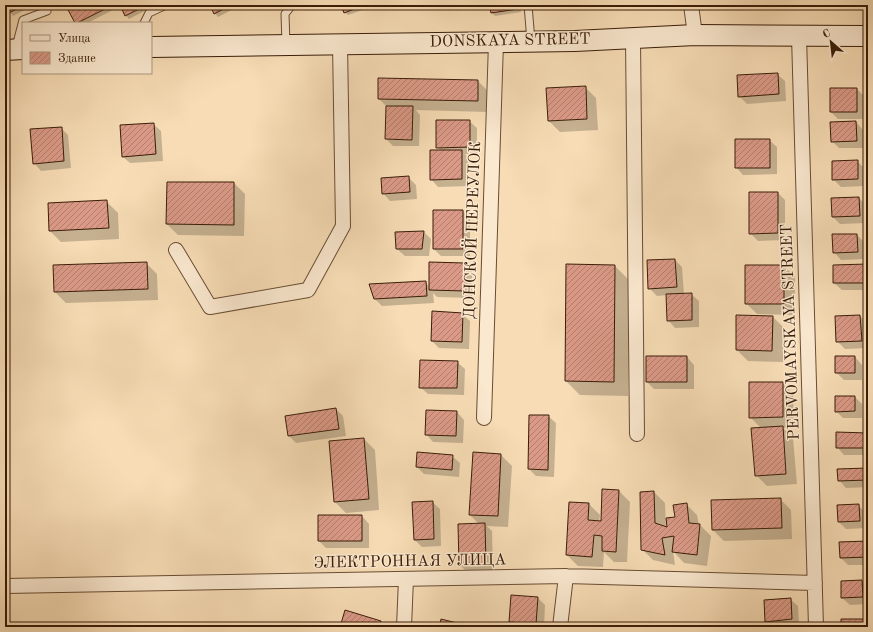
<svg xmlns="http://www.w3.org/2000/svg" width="873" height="632" font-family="'Old Standard TT',serif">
<defs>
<pattern id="building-hatch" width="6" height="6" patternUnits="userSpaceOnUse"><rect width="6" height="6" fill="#db9a87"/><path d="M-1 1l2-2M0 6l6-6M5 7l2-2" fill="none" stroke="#b37d6c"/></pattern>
</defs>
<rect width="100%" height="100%" fill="#f7dcb5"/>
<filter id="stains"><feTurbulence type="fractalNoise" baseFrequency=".005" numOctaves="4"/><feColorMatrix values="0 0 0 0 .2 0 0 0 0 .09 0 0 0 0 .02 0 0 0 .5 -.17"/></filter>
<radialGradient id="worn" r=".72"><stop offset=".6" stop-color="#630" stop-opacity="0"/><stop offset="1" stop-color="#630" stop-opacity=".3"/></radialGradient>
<!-- shadow -->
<path fill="#0003" d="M7,5h27l-21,11 -3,-4z
M70,5h86l-27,14 -3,-4 -5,-9 -34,17h-11z
M211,5h30l-23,12 -3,-4z
M315,5h13l-9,4z
M342,5h35l-29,10 -3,-3z
M490,5h29l2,7 -26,4 -3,-3z
M777,74l8,7 1,20 -39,3 -8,-8z
M478,81l11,11 -1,20 -72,-2 4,5 -1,31h-26l-7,-7 1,-32 -8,-8z
M585,87l11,11 2,32 -38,2 -11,-11z
M857,89l7,7v23h-26l-7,-7z
M469,121l8,7v26h-12l4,5v27l-31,1 -7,-8 10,-28 -4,-4z
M856,122l7,8 1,18h-25l-7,-7z
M153,124l8,7 2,30 -33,2 -8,-7z
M61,128l7,7 3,33 -30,3 -7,-8z
M769,140l8,7v27l-34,1 -7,-8z
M857,161l7,7 1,18 -24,1 -8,-8z
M409,178l7,7 1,14 -27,2 -7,-8z
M168,183h66l11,11 -1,42 -66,-1 -11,-11z
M778,193l7,7v40l-27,1 -8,-8z
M859,198l7,7 1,18 -27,1 -7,-7z
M107,202l11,11 1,26 -58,3 -11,-11z
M463,211l7,7v38h-29l-7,-7z
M424,232l7,7 -2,17h-24l-8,-7z
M857,235l7,7 1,17 -24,1 -7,-8z
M675,260l7,7 2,27h7l8,7v26l-24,1 -7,-8 -1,-25 -10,1 -8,-8z
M146,263l11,11 1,26 -92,3 -11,-11z
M465,264l7,7v27l-35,-1 -4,-4 1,10 -52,3 -7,-7 50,-17 5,5z
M868,265v25h-26l-8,-7v-17z
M615,266l14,14 -1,116 -48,-1 -14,-14z
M784,266l11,11v38l-38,-1 -11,-11z
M462,314l8,7 -1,28 -30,-1 -7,-7z
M860,316l7,7 1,25 -23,1 -8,-8 -1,-24z
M773,317l11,11 -1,34 -35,-1 -11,-11z
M687,357l7,8v24h-40l-7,-7z
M855,357l7,8v15h-18l-8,-8z
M457,362l8,7 -1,26 -36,-1 -8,-7z
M782,383l11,11 1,34h-11l10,10 4,46 -30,2 -11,-11 5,-47 -11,-11z
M855,397l7,7v14h-19l-7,-7z
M336,409l7,7 3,20 -50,7 -7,-7 -3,-20z
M457,412l7,8 -1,23 -30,-1 -7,-8z
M548,416l8,7 -2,54 -18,-1 -7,-7z
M868,434v21h-24l-7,-8z
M364,439l11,11 4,60 -33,3 -11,-11z
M501,455l11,11 -4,61 -21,-1 5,5 1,40 -26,1 -7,-7 -1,-41h20l-9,-9z
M452,456l8,7 -1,14 -35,-3 -7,-7z
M868,469v18l-22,1 -7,-8z
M603,490l16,1 11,11 -3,60h-13l-10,-10 -1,15 -25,-1 -11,-11 22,-51 11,11 -1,7h2z
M654,492l11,11 1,25 2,1 18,-25 11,11 2,10h1l11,11 -4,30 -23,-3 -11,-12 2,14 -22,-5 -11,-11 -1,-56z
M780,499l11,11 1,29 -68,2 -11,-11z
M432,502l8,7 1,37 -19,1 -7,-7z
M858,505l8,8 1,15 -21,1 -7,-7z
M362,516l7,8v24h-43l-7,-7z
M868,542v23h-20l-7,-7z
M862,581l6,6v17l-18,1 -8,-7z
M538,598l7,7 -1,22h-29l-5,-5z
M790,599l8,7 1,20 -27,1 -6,-6z
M381,622l5,5h-45z"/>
<!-- building -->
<path fill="url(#building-hatch)" stroke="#3a1d08" d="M6,5h18l-15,8z
M67,5h46l-36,18h-2l-9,-17z
M120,5h27l-22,11z
M210,5h21l-17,9z
M341,5h24l-21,8z
M489,5h28l1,4 -27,4z
M778,73l1,21 -41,3 -1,-22z
M378,78l100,2v21l-100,-2z
M586,86l1,33 -39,2 -2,-33z
M830,88h27v24h-27z
M386,106h27l-1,34 -27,-1z
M436,120h34v27l-34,1z
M856,121l1,20 -26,1 -1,-20z
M154,123l2,31 -34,3 -2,-32z
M62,127l2,34 -31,3 -3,-35z
M735,139h35v29h-35z
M430,150h32v29l-32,1z
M858,160v19l-26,1v-19z
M409,176l1,16 -28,2 -1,-16z
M167,182h67v43l-68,-1z
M749,192h29v41l-29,1z
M859,197l1,19 -28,1 -1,-19z
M107,200l2,28 -60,3 -1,-28z
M433,210h30v39h-30z
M424,231l-2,18h-26l-1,-17z
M832,234h25l1,18 -25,1z
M675,259l2,28 -29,2 -1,-29z
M147,262l1,27 -94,3 -1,-27z
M429,262l36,1v28l-36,-1z
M566,264l49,1 -1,117 -49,-1z
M868,264v19h-35v-18z
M745,265h39v39h-39z
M426,281l1,15 -53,3 -5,-15z
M692,293v27l-25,1 -1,-27z
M432,311l31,2 -1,29 -31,-1z
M736,315l37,1 -1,35 -36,-1z
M860,315l2,26 -26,1 -1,-26z
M646,356h41v26h-41z
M835,356h20v17h-20z
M420,360l38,1 -1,27h-38z
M749,382h34v35l-34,1z
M835,396h20v15l-20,1z
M336,408l3,21 -51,7 -3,-20z
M426,410l31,1 -1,25 -31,-1z
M529,415h20l-1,55 -20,-1z
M783,426l3,48 -31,2 -4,-48z
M836,432l32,1v15h-32z
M364,438l5,61 -35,3 -5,-61z
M417,452l36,3 -1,15 -36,-3z
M473,452l28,2 -3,62 -29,-1z
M868,468v12l-30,1 -1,-12z
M602,489l17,1 -3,62 -14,-1v-15l-8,-1 -2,22 -26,-2 3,-53 20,1 -1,17 13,1z
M654,491l1,32 12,4 -1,-9 9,-1 -2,-12 14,-2 2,20 11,1 -3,31 -25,-3 2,-16 -12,2 3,17 -24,-5 -1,-58z
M781,498l1,30 -70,2 -1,-30z
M433,501l1,38 -20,1 -2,-38z
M859,504l1,17 -22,1 -1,-17z
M318,515h44v26h-44z
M485,523l1,41 -27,1 -1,-41z
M868,541v16l-28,1 -1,-16z
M862,580l1,17 -22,1v-17z
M511,595l27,2 -2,27 -27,-2z
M791,598l1,21 -27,3 -1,-22z
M345,610l36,11 -2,6h-39z
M441,619l28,7v1h-30z
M841,619h26v8h-26z
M168,624l63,1v2h-64z
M95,626h59v1h-59z"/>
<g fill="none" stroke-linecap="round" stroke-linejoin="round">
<!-- lane casing -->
<g stroke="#694d33" stroke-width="9">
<path id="lane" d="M528,5l3,36
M144,23l5,-10 17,-8
M286,44l-1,-30 7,-9
M16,47l7,-27 24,-9"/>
</g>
<!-- street casing -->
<g stroke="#694d33" stroke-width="16">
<path id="street" d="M691,5l4,30
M799,36l17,591
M633,38l4,396
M176,250l34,57 98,-17 35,-64 -3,-182
M484,418l12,-376
M5,586l561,-10 249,7
M404,627l2,-48
M560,627l6,-51"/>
</g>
<!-- secondary casing -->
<g stroke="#3a1d08" stroke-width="22">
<path id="secondary" d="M151,47l424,-6 120,-6 173,1
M5,50l18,-1"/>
</g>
<!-- lane -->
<use href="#lane" stroke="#fae8cf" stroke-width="7"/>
<!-- street -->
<use href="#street" stroke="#fae8cf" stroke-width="14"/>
<!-- secondary -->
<use href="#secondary" stroke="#fae8cf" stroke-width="20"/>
</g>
<g text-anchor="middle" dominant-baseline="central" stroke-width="3" stroke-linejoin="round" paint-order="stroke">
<!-- street labels -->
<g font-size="16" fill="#3a1d08" stroke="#fae8cf">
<text transform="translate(510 41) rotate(-1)">DONSKAYA STREET</text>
<text transform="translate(473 230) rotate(-88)">ДОНСКОЙ ПЕРЕУЛОК</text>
<text transform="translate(791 332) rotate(-92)">PERVOMAYSKAYA STREET</text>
<text transform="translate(410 562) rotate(-1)">ЭЛЕКТРОННАЯ УЛИЦА</text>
</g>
</g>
<!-- margin -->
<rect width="873" height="632" fill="none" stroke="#f7dcb5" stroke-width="20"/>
<rect x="6" y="6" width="861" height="620" fill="none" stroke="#3a1d08" stroke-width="2"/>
<rect x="10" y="10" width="853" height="612" fill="none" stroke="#3a1d08"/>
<!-- legend -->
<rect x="22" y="22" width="130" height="52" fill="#fae8cf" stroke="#ad977f"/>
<rect x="30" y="35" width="20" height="6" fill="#fae8cf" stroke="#ad977f"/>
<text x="58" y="42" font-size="12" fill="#3a1d08">Улица</text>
<rect x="30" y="52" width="20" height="12" fill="url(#building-hatch)" stroke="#ad977f"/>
<text x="58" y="62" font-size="12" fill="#3a1d08">Здание</text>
<!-- north arrow -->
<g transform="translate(831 42) rotate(332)" stroke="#fae8cf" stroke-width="3" paint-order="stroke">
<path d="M0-3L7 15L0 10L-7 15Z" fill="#3a1d08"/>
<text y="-6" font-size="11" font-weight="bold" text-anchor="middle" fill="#3a1d08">С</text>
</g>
<rect width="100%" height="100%" filter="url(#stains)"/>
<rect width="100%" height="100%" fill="url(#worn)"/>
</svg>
